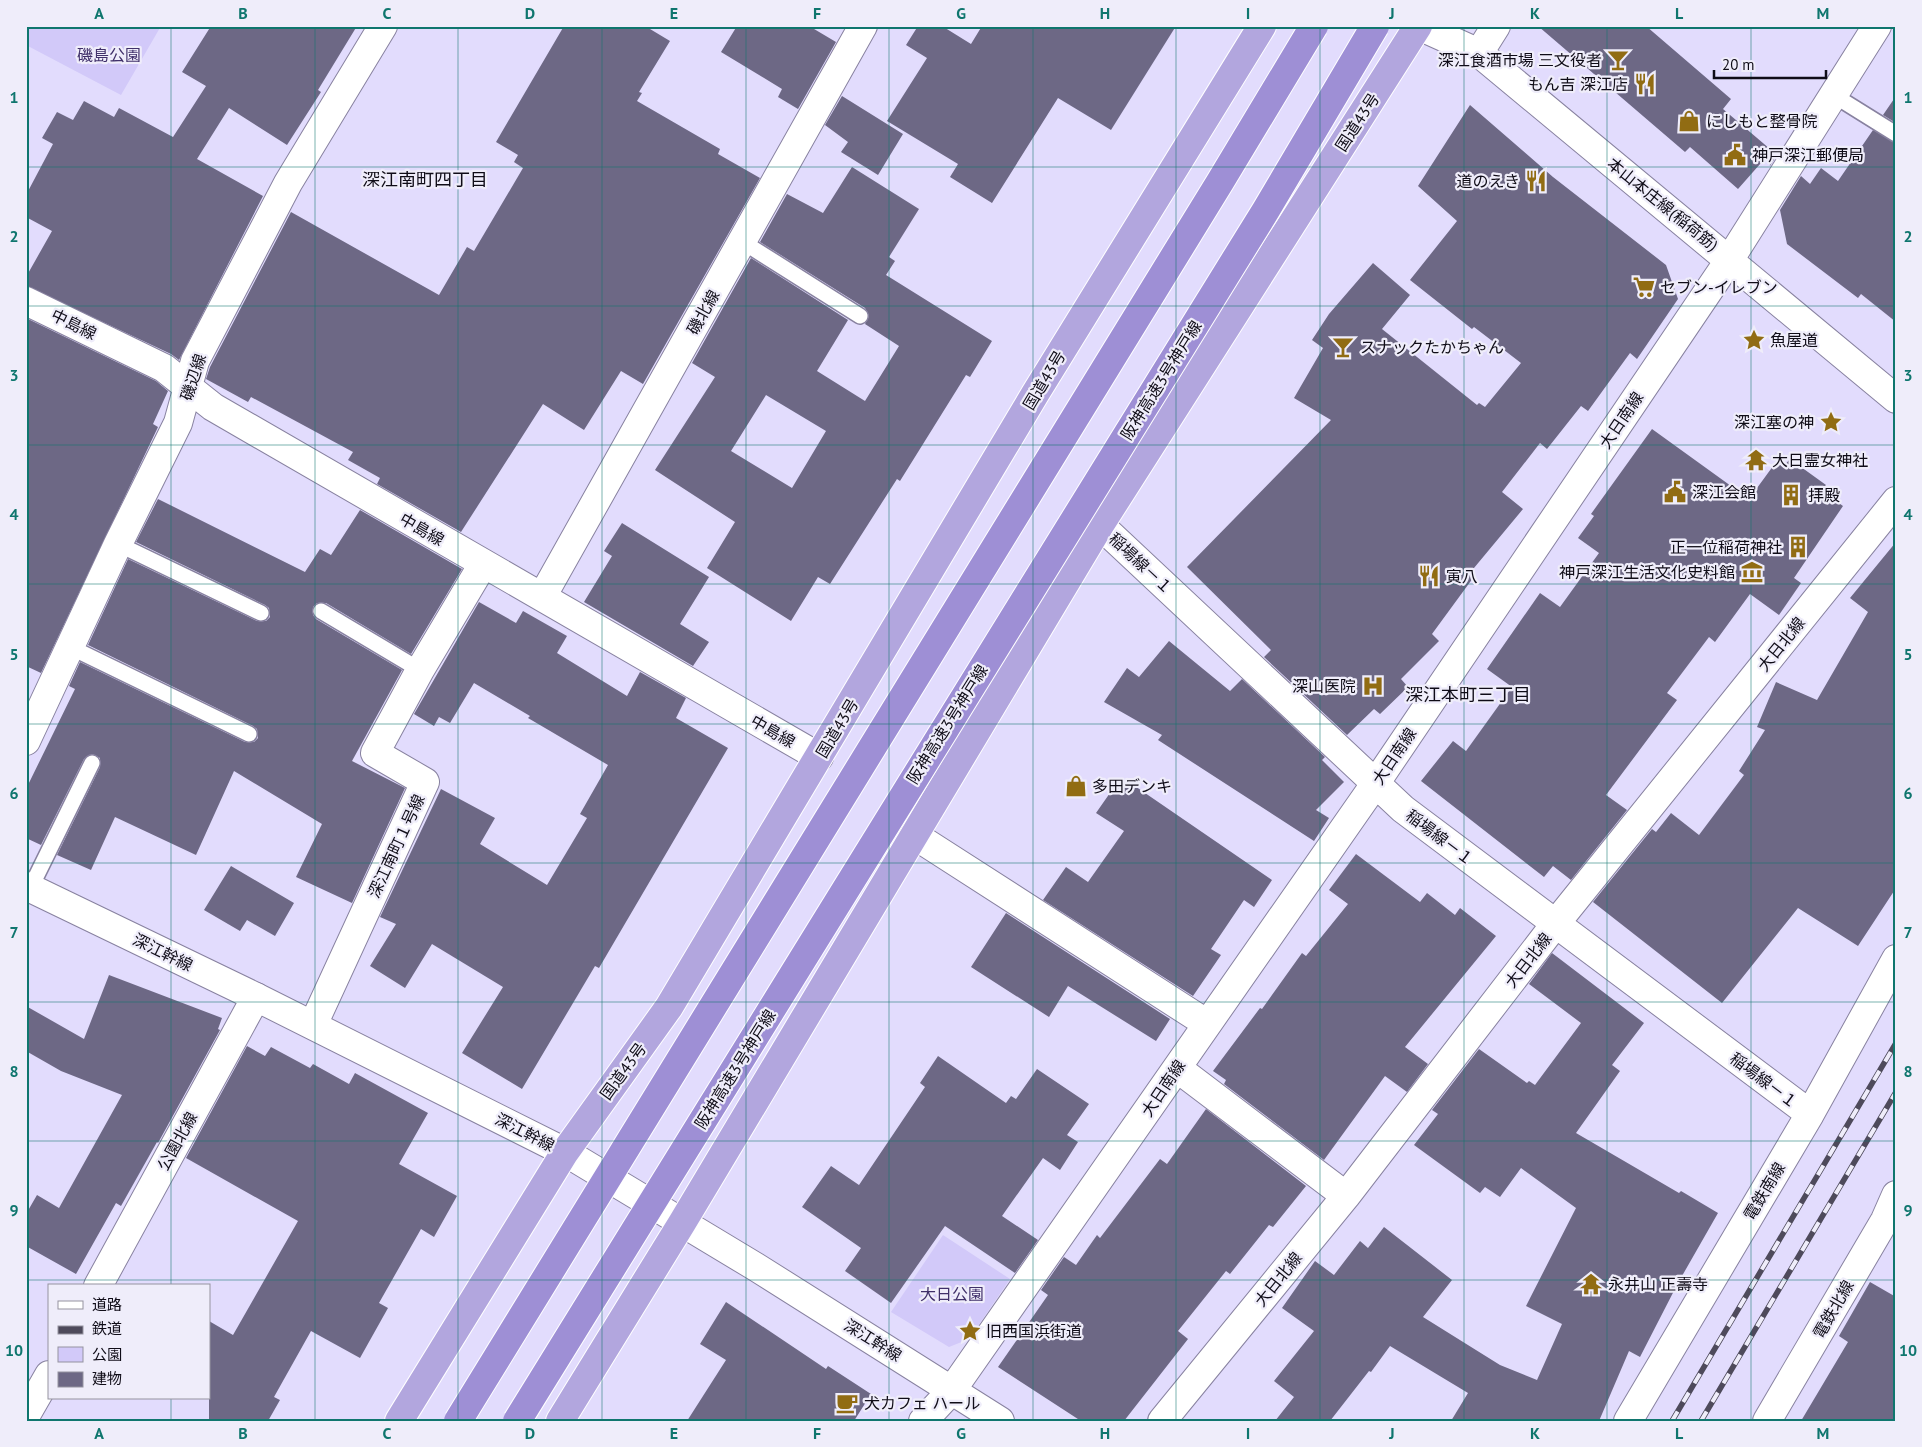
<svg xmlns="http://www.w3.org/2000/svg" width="1922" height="1447" font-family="'PT Sans','Noto Sans JP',sans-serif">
<rect width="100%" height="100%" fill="#e2dcfd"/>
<!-- green -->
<path fill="#d2c9f9" d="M26,26h135l-40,69 -95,-50z
M943,1235l67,44 -41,60 -20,8 -58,-35z"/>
<!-- building -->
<path fill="#6d6885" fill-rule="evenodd" d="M211,26h146l-39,64 3,2 -34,53 -58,-37 -32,51 66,37 -84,164 -8,-6 -145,-68v-9l26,-46 -26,-14v-22l27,-51 -11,-6 15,-26 16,8 11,-19 30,16 5,-9 54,29 33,-51 -24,-14z
M564,26h81l25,15 -31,51 3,1 -5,8 83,48 -2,5 42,24 -117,206 -22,-13 -37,59 -41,-26 -82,128 -84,-48 3,-6 -32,-18 5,-8 -102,-55 -3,5 -42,-23 4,-12 81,-155 148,83 28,-48 7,4 49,-83 -9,-6 4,-7 -22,-13z
M737,26h72l27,16 -38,67 -20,-12 4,-8 -61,-37z
M918,26h24l29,18 11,-18h194l-65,104 -53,-32 -66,105 -42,-26 8,-13 -71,-43 40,-63 -21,-13z
M1538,26h108l85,73 -8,10 54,46 -7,11 -2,-11 -30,34 -48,-42 -5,5z
M842,96l61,38 -25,41 -37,-23 7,-10 -23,-17z
M1896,96v27l-13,-8z
M1470,105l83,72 113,88 12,34 -41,60 -7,-6 -42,58 -7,-5 -34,43 -7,-6 -38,49 21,17 -54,65 4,4 -41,56 7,7 -38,38 7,8 -28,27 -6,-5 -27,26 -83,-78 7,-7 -84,-83 144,-147 -37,-22 29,-50 -11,-8 17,-26 44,-51 37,32 -28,34 95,76 2,-2 6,4 36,-44 -47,-36 -2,2 -62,-49 47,-59 -39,-35z
M1873,130l23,13v179l-35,-28 -3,4 -71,-54 -7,-34 21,-34 9,8 11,-16 17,13z
M852,167l67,42 -30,48 6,4 -9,14 106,66 -22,36 -4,-2 -66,106 -3,-2 -67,105 -12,-7 -27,44 -84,-53 28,-46 -80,-52 60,-93 -23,-14 59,-105 97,62 -31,51 48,30 34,-55 -34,-22 4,-8 -4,-8 -105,-66 27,-48 36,19zM766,395l60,36 -34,57 -61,-37z
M26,318l130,63 12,10 -15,33 5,3 -117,246 -15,-7z
M1652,429l97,70 27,-37 7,5 7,-8 36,26 -4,6 21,15 -49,72 7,5 -22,32 -29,-21 -35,48 -6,-5 -42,56 10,7 -71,95 21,15 -56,70 -18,-14 -9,11 -123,-96 32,-40 13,10 46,-64 -25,-18 53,-76 20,14 39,-54 -21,-15 16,-22 -3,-2z
M158,499l147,73 15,-23 11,6 29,-45 102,59 -51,85 -85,-51h-9l-4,4v8l3,4 86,51 -50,91 53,27 -53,115 -56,-26 26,-53 -88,-53 -38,84 -81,-38 -24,53 -34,-15 43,-88v-9l-8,-4 -8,5 -43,86 -15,-7v-49l49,-100 -6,-3 11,-24 165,80h9l4,-4 -1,-9 -4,-3 -165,-81 40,-86 129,62h9l4,-4 -1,-9 -4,-3 -129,-63z
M622,523l87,54 -29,47 29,18 -16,24 -109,-64 28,-46 -8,-5z
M1896,542v346l-38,58 -60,-38 -76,95 -129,-101 59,-73 4,3 15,-19 28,22 45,-60 -5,-4 26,-41 -8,-3 19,-45 41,18 51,-88 -18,-14z
M479,602l37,21 7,-12 44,25 -10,17 70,43 13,-24 46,26 -10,20 52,30 -129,220 -4,-2 -73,123 -60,-36 41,-66 -71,-43 -27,44 -35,-22 26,-42 -16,-7 61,-128 54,29 -15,26 67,41 40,-67 -7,-4 28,-49 -80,-47 2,-2 -56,-33 -24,40 -11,-6 -5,9 -20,-12z
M1169,641l61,50 12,-12 83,78 -3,3 22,22 -28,28 13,8 -15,23 -156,-101 4,-5 -58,-33 23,-34 12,9z
M1119,780l8,5 2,-3 143,98 -18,27 -10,-7 -33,49 10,6 -28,41 -150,-96 23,-33 22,15 36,-51 -28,-18z
M1356,854l64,48 7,-9 28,22 5,-7 36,28 -91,111 23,17 -21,28 -22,-16 -61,84 -100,-76 2,-4 -13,-9 47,-63 2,1 40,-56 4,3 42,-52 -19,-14z
M231,866l63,37 -19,33 -28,-16 -7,11 -36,-21z
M1006,913l164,106 -14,22 -88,-55 -19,31 -78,-50z
M1552,953l92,70 -32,42 8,6 -44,62 103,60 2,-2 37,22 -40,70 -38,74 -11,-6 -30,70h-148l17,-28 -78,-47 -19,26 -2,-1 -39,50h-55l19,-24 -20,-16 40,-50 -32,-23 33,-47 19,14 26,-34 8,7 16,-21 68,53 -29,37 77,48 37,15 25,-56 -36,-18 50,-98 -55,-40 -21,29 -15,-10 -5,6 -66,-48 24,-31 -6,-4 47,-61 48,34 2,-2 6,4 46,-62 -52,-39z
M109,975l113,43 -4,11 2,1 -62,113 -1,-1 -36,64 -5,-3 -40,71 -50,-28v-32l11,-19 22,13 63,-113 -61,-24 -35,-20v-45l58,33z
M247,1046l18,10 6,-9 39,21 3,-4 36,20 6,-11 73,40 -29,51 58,32 -23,41 -13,-8 -42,74 9,5 -28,50 -49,-27 -37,66 6,3 -12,21h-59v-100l24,14 65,-114 -112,-63z
M938,1056l68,47 5,-7 5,3 21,-30 52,35 -22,31 11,7 -18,28 -17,-12 -41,58 36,24 -23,33 -70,-47 -54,77 -46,-32 16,-23 -59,-41 29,-41 28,19 66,-98 -5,-4z
M1206,1109l100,77 -33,41 -4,-2 -39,49 -4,-3 -48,60 10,8 -64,82h-43l-83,-54 50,-72 -7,-5 23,-33 12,8 21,-30 3,3 60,-79 7,5z
M1870,1282l26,15v124h-95l47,-79 -9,-6z
M726,1302l100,67 2,-3 43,28 -17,27h-167l39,-61 -26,-16z"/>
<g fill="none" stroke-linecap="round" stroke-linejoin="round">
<!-- service casing -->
<g stroke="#8882a0" stroke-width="18">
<path id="service" d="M1835,96l61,38
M743,242l117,74
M118,544l143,69
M321,611l99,59
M70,647l179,87
M30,889l62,-126"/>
</g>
<!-- minor casing -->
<g stroke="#8882a0" stroke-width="30">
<path id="minor" d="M1479,53l17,-27
M26,301l138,67 49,39 606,350
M1100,525l303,284 407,305
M542,597l321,-571
M26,741l92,-197 60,-121 17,-62 93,-178 95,-157
M914,835l292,188
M313,1025l112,-243 -50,-29 45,-83 63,-106
M1177,1068l169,128
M98,1286l158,-289
M26,1415l23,-40
M923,1421l29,-31 423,-606 355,-525 147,-233
M1162,1421l184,-225 210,-273 340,-422
M1628,1421l182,-307 86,-155
M1767,1421l118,-201 11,-25"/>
</g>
<!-- tertiary casing -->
<g stroke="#8882a0" stroke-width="30">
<path id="tertiary" d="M1419,26l60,27 417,346
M26,886l230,111 309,155 191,115 244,154"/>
</g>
<!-- trunk casing -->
<g stroke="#fff" stroke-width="30">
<path id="trunk" d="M399,1421l166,-269 104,-145 366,-613 227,-368
M560,1421l122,-198 418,-698 318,-499"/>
</g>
<!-- service -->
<use href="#service" stroke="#fff" stroke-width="15"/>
<!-- minor -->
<use href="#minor" stroke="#fff" stroke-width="28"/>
<!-- tertiary -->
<use href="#tertiary" stroke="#fff" stroke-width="28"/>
<!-- trunk -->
<use href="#trunk" stroke="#b2a6de" stroke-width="28"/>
<!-- rail casing -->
<g stroke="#4e4a5b" stroke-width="5.5">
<path id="rail" d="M1672,1421l224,-378
M1701,1421l195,-329"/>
</g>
<!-- rail -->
<use href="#rail" stroke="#efedfa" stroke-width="4" stroke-dasharray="11" stroke-linecap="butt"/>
<!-- motorway-bridge casing -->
<g stroke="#fff" stroke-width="30" stroke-linecap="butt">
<path id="motorway-bridge" d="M458,1421l762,-1239 94,-156
M517,1421l749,-1211 109,-184"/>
</g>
<!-- motorway-bridge -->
<use href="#motorway-bridge" stroke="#9e8fd5" stroke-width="28"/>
</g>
<!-- grid -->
<path fill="none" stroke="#0f766e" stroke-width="1" stroke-opacity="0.55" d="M171,26v1260M315,26v1395M458,26v1395M602,26v1395M746,26v1395M889,26v1395M1033,26v1395M1176,26v1395M1320,26v1395M1464,26v1395M1607,26v1395M1751,26v1395M26,167h1870M26,306h1870M26,445h1870M26,584h1870M26,724h1870M26,863h1870M26,1002h1870M26,1141h1870M26,1280h1870M171,1398v23"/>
<!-- icons -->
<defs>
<g id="bar-bare" transform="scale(1.725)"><path d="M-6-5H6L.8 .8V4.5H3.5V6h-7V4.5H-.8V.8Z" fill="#916c13" stroke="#efedfa" stroke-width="2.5" paint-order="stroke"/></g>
<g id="restaurant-bare" transform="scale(1.725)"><path d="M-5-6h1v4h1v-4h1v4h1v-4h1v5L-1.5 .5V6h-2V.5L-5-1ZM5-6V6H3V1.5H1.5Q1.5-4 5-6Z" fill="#916c13" stroke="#efedfa" stroke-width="2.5" paint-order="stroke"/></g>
<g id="shop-bare" transform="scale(1.725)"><path d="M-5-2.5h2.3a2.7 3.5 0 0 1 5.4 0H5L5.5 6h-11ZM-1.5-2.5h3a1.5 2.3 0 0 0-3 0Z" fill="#916c13" stroke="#efedfa" stroke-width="2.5" paint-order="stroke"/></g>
<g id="civic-bare" transform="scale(1.725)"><path d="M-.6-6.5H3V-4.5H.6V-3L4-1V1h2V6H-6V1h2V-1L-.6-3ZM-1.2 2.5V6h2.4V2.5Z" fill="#916c13" stroke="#efedfa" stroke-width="2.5" paint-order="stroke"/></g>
<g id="supermarket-bare" transform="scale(1.725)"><path d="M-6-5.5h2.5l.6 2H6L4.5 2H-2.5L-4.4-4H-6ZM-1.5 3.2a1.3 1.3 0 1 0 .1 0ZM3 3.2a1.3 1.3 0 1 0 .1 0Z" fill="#916c13" stroke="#efedfa" stroke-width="2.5" paint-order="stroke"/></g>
<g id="sight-bare" transform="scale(1.725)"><path d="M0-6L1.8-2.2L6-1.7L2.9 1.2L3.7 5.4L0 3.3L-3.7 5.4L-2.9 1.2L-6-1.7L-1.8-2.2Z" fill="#916c13" stroke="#efedfa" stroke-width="2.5" paint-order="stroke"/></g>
<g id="temple-bare" transform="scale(1.725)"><path d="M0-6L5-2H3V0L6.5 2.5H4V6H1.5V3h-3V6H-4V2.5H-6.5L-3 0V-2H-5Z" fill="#916c13" stroke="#efedfa" stroke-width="2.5" paint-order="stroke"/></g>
<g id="building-bare" transform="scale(1.725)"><path d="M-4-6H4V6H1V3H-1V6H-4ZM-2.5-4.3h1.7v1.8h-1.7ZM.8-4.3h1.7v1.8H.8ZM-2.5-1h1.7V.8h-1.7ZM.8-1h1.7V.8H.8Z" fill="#916c13" stroke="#efedfa" stroke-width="2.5" paint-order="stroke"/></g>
<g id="museum-bare" transform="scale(1.725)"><path d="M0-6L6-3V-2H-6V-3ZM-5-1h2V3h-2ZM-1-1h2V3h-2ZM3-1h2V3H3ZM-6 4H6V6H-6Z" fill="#916c13" stroke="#efedfa" stroke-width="2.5" paint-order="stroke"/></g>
<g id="hospital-bare" transform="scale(1.725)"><path d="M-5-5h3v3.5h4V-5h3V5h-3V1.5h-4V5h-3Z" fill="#916c13" stroke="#efedfa" stroke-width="2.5" paint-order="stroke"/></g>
<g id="cafe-bare" transform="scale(1.725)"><path d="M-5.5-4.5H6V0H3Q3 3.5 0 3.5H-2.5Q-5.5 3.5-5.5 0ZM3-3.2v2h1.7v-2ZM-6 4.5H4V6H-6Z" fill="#916c13" stroke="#efedfa" stroke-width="2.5" paint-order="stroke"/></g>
</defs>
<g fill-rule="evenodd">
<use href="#bar-bare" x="1618" y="60"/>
<use href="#restaurant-bare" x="1645" y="84"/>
<use href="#shop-bare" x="1689" y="121"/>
<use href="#civic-bare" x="1735" y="155"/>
<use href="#restaurant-bare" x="1536" y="181"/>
<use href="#supermarket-bare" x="1644" y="287"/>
<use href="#sight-bare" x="1754" y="340"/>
<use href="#bar-bare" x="1343" y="347"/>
<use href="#sight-bare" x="1831" y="422"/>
<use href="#temple-bare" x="1756" y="460"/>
<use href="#civic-bare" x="1675" y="492"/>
<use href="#building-bare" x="1791" y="495"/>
<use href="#building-bare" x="1798" y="547"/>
<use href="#museum-bare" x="1752" y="572"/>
<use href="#restaurant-bare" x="1429" y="576"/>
<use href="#hospital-bare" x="1373" y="686"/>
<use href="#shop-bare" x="1076" y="786"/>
<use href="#temple-bare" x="1591" y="1284"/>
<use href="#sight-bare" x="970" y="1331"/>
<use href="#cafe-bare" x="847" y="1403"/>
</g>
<g text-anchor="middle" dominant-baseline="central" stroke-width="4.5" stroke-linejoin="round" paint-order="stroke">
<!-- park labels -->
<g font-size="16" fill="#40306a" stroke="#efedfa">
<text x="109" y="55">磯島公園</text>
<text x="952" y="1294">大日公園</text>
</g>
<!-- poi labels -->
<g font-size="16" fill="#0f0c17" stroke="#efedfa" text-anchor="start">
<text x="1602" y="60" text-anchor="end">深江食酒市場 三文役者</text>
<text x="1628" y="84" text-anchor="end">もん吉 深江店</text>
<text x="1706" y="121">にしもと整骨院</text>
<text x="1752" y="155">神戸深江郵便局</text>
<text x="1520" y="181" text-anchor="end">道のえき</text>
<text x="1660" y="287">セブン-イレブン</text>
<text x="1770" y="340">魚屋道</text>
<text x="1360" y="347">スナックたかちゃん</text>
<text x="1814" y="422" text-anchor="end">深江塞の神</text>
<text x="1772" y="460">大日霊女神社</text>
<text x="1692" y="492">深江会館</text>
<text x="1808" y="495">拝殿</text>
<text x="1782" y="547" text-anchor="end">正一位稲荷神社</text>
<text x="1735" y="572" text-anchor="end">神戸深江生活文化史料館</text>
<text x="1446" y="576">寅八</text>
<text x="1356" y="686" text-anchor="end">深山医院</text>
<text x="1092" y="786">多田デンキ</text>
<text x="1608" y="1284">永井山 正壽寺</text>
<text x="986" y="1331">旧西国浜街道</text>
<text x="864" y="1403">犬カフェ ハール</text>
</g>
<!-- street labels -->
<g font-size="16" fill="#0f0c17" stroke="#efedfa">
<text transform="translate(1357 122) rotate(-57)">国道43号</text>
<text transform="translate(1663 204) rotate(39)">本山本庄線(稲荷筋)</text>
<text transform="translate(703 312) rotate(-61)">磯北線</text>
<text transform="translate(74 324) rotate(26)">中島線</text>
<text transform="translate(193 377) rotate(-72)">磯辺線</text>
<text transform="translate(1044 380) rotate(-59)">国道43号</text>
<text transform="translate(1161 380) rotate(-58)">阪神高速3号神戸線</text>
<text transform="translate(1621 420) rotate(-56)">大日南線</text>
<text transform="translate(422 529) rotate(30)">中島線</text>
<text transform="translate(1141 563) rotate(43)">稲場線－１</text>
<text transform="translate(1781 644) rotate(-51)">大日北線</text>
<text transform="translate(947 724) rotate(-58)">阪神高速3号神戸線</text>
<text transform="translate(837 728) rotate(-59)">国道43号</text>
<text transform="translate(773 731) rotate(30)">中島線</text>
<text transform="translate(1394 756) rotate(-56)">大日南線</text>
<text transform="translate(1440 837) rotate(37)">稲場線－１</text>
<text transform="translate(396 846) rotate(-65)">深江南町１号線</text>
<text transform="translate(163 952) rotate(26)">深江幹線</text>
<text transform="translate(1528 960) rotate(-52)">大日北線</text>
<text transform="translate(735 1069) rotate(-58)">阪神高速3号神戸線</text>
<text transform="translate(623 1071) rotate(-54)">国道43号</text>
<text transform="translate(1764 1080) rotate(37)">稲場線－１</text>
<text transform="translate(1163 1088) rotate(-56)">大日南線</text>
<text transform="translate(525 1132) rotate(27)">深江幹線</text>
<text transform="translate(177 1141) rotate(-61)">公園北線</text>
<text transform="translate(1764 1191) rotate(-59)">電鉄南線</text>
<text transform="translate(1278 1279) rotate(-51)">大日北線</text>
<text transform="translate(1833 1309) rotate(-60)">電鉄北線</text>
<text transform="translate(873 1340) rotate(32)">深江幹線</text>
</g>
<!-- neighbourhood labels -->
<g font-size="18" fill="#0f0c17" stroke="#efedfa">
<text x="425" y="179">深江南町四丁目</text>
<text x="1468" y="694">深江本町三丁目</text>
</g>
</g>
<!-- border -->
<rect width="1922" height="1447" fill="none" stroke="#efedfa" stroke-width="55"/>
<!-- legend -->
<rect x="48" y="1284" width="162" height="115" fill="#efedfa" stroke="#95939f"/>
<rect x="58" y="1301" width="25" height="8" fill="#ffffff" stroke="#95939f"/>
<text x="92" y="1310" font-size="15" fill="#0f0c17">道路</text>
<rect x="58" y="1326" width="25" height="8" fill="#4e4a5b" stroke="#95939f"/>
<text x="92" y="1334" font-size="15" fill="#0f0c17">鉄道</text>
<rect x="58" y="1347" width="25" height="15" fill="#d2c9f9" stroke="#95939f"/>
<text x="92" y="1360" font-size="15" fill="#0f0c17">公園</text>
<rect x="58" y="1372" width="25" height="15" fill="#6d6885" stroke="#95939f"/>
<text x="92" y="1384" font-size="15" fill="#0f0c17">建物</text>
<!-- scale -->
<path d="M1714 70v8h112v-8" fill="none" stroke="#0f0c17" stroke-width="2.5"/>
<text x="1722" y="70" font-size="15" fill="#0f0c17" stroke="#efedfa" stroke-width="4" paint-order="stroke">20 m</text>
<rect x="28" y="28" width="1866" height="1392" fill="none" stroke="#0f766e" stroke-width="2"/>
<g font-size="16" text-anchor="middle" font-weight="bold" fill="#0f766e">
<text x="99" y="19">A</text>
<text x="243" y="19">B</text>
<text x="387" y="19">C</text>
<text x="530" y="19">D</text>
<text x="674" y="19">E</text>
<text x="817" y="19">F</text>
<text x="961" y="19">G</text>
<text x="1105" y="19">H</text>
<text x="1248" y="19">I</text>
<text x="1392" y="19">J</text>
<text x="1535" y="19">K</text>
<text x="1679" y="19">L</text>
<text x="1823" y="19">M</text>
<text x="14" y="103">1</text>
<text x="1908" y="103">1</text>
<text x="14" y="242">2</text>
<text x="1908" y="242">2</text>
<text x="14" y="381">3</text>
<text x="1908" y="381">3</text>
<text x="14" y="520">4</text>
<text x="1908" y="520">4</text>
<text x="14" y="660">5</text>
<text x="1908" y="660">5</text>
<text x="14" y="799">6</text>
<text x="1908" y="799">6</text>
<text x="14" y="938">7</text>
<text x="1908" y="938">7</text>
<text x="14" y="1077">8</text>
<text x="1908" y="1077">8</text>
<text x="14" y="1216">9</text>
<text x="1908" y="1216">9</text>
<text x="14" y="1356">10</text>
<text x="1908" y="1356">10</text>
<text x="99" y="1439">A</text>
<text x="243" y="1439">B</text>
<text x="387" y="1439">C</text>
<text x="530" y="1439">D</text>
<text x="674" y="1439">E</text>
<text x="817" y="1439">F</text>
<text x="961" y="1439">G</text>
<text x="1105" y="1439">H</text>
<text x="1248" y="1439">I</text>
<text x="1392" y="1439">J</text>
<text x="1535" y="1439">K</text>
<text x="1679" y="1439">L</text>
<text x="1823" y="1439">M</text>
</g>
</svg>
